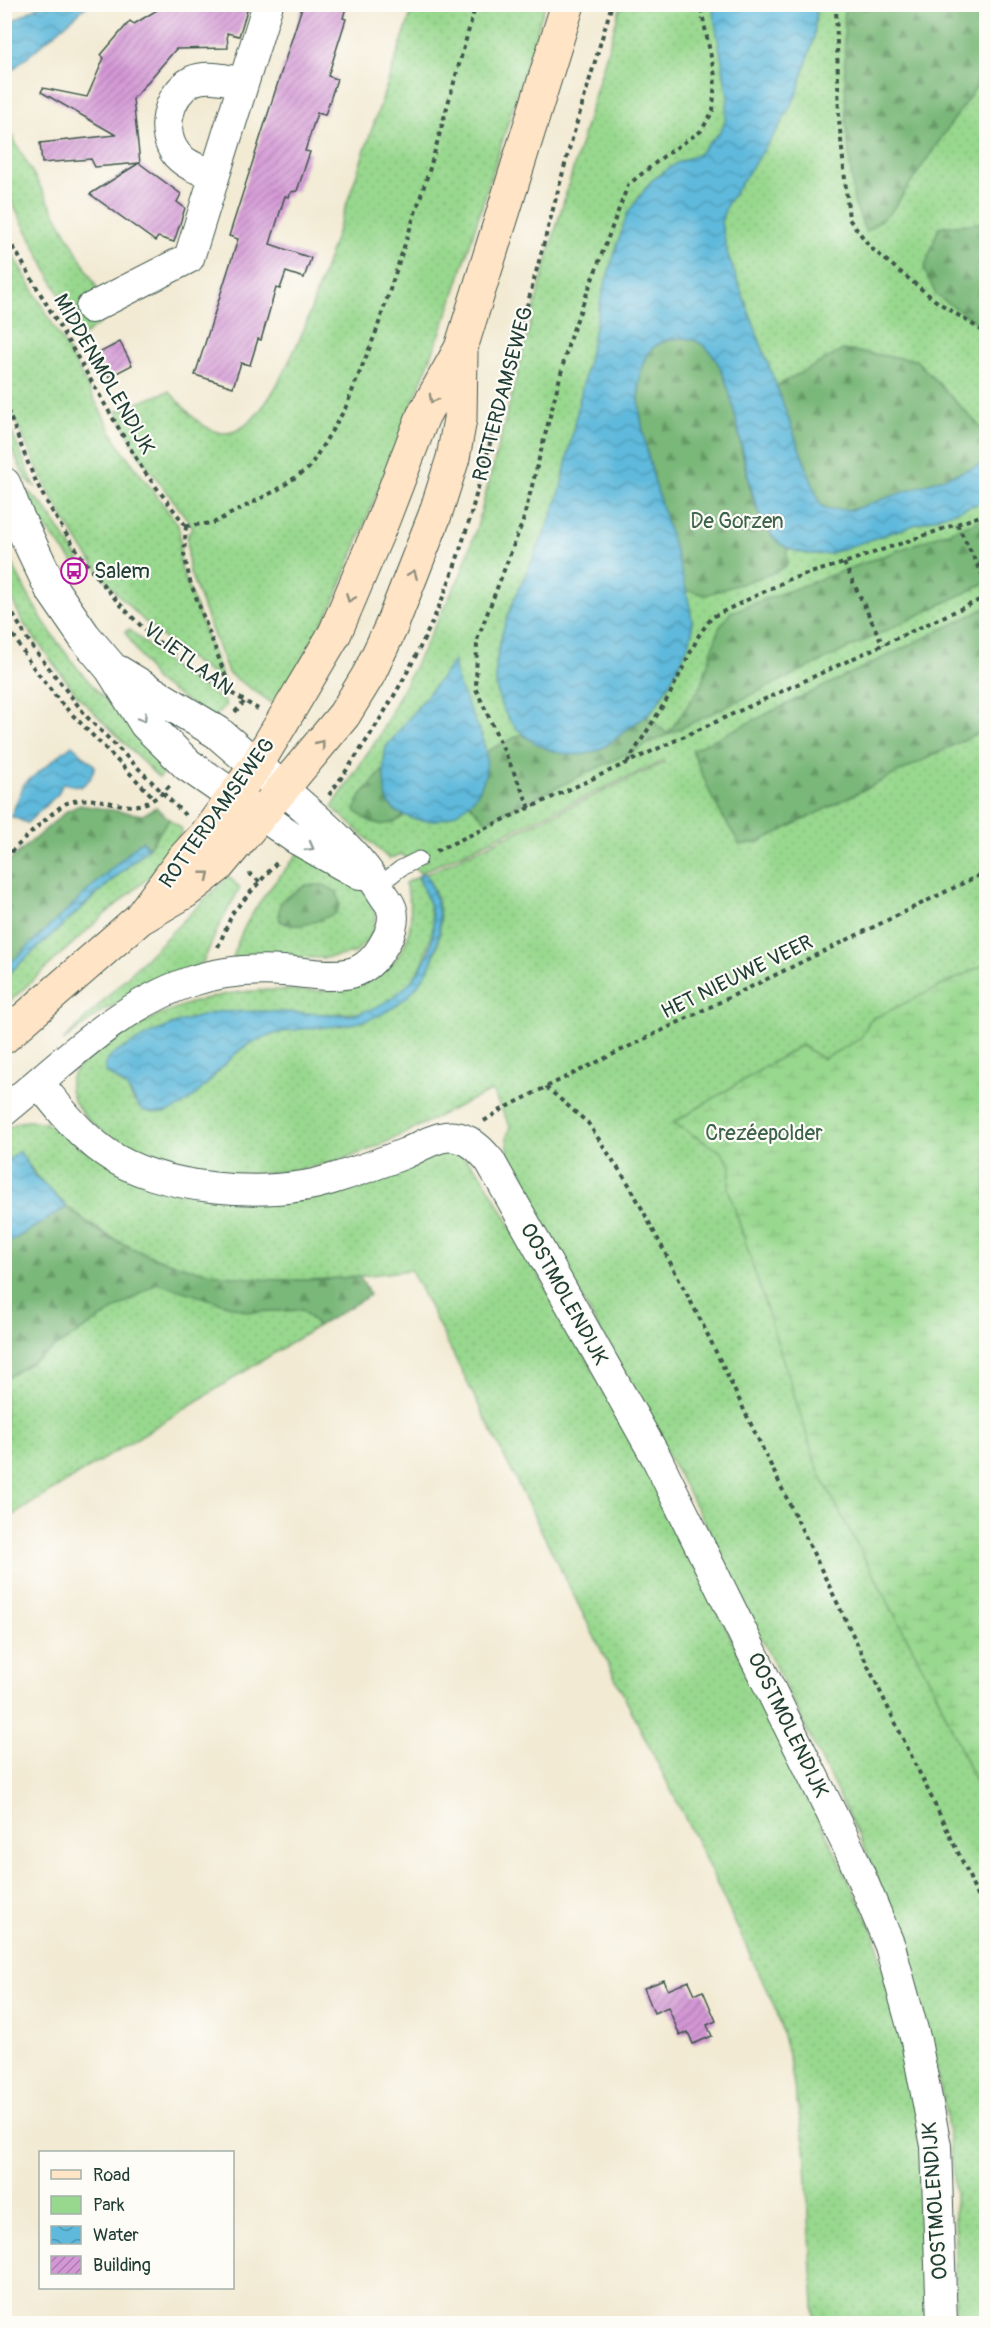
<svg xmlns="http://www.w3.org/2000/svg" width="991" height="2328" font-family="Pangolin,sans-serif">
<defs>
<pattern id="green-dots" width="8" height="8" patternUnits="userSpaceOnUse" patternTransform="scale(1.5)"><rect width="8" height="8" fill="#98d88e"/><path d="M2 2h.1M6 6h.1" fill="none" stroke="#83ba7b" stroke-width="1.8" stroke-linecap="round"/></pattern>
<pattern id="forest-firs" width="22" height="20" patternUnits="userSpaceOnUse" patternTransform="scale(1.5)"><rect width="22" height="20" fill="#7ab879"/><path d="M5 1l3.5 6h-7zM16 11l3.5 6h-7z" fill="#639764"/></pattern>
<pattern id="wetland-marsh" width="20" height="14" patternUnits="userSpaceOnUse" patternTransform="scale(1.5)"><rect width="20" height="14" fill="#98d88e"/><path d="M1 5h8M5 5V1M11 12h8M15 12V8" fill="none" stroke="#83ba7b"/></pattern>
<pattern id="water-waves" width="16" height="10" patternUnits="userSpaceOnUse" patternTransform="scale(1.5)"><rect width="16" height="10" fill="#5eb9dc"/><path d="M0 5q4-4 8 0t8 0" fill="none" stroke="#4d98b3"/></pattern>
<pattern id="building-hatch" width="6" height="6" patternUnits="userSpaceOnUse" patternTransform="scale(1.5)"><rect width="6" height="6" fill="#d497d5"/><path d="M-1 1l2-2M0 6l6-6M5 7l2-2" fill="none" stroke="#ab7cae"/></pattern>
</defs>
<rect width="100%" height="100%" fill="#fdfcf7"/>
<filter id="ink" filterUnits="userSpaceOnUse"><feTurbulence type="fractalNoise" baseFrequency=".0167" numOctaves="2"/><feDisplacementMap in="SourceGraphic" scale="12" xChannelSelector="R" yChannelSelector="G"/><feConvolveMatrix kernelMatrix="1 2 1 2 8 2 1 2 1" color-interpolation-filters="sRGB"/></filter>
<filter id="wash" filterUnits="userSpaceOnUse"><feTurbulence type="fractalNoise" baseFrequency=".008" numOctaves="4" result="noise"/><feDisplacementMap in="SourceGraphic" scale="24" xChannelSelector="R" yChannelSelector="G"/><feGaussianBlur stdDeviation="1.35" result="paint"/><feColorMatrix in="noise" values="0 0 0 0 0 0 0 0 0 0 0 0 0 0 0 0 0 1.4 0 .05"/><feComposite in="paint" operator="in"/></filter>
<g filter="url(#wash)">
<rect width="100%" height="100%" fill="#f2ead3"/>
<!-- green -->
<path fill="url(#green-dots)" stroke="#5c8a61" stroke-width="1.5" d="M414,5h131l-93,296 -16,43 -103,260 -58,101 -47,-32 -39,-103 -2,-34 6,-9 -56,-75 -20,-41 52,-20c14,15 32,40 54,42 37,3 69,-78 82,-106z
M621,5h365v2318h-31v-128l-9,-82 -31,-137 -48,-123 -160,-326 -198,-362 -2,-28 3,-11 -18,-35c-40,16 -77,39 -117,56 -71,31 -157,37 -230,7 -24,-11 -53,-24 -67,-47 -17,-25 -6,-37 15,-52 40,-29 81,-51 129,-60 17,-3 34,-5 51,-5 50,0 104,10 131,-44 10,-21 8,-42 1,-63l13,-6 10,24 5,22 -1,10 -9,29 -5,10 -8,11 -22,19 -26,11 -46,1 -210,58 21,16 7,14c20,-3 44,-3 63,-10 9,-3 24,-25 32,-33 11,-11 27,-19 42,-25 26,-10 56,-5 82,-10 54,-12 94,-60 86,-117 -1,-11 -8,-23 -13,-33l238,-111 -1,-2 -243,112 -18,-19 -13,5 -57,-52 46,-69 83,-164 16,-47 74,-282z
M4,122l97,173 12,18 -30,23 -20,-34 -58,-114z
M5,241l66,115 49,91 57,76c6,13 2,30 4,45l43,114c-97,-61 -152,-132 -197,-237 -7,-16 -19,-36 -23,-54 -2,-14 0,-31 0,-45 0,-35 0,-70 1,-105z
M4,413l29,70 2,3c-17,-8 -14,-31 -29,-42z
M26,490l18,16 36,55 -5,3 -39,-48 -12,-25z
M4,543c36,94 96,155 167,222l-12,13 -82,-83 -53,-71 -19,-38z
M129,629l40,35 56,38v4l-12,13 -58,-39 -30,-48z
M169,819l13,10c-9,35 -53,64 -79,87 -33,30 -66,60 -98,90v-29l143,-128z
M301,850l66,41 9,24 -4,20 -17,18 -30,5 -59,-2 -33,3c8,-41 42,-76 68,-109z
M228,876l12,12 -22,40 -14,32 -7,8 -93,42 -41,31z
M30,1121l15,1 34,25 101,46 270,-42 10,2 21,21 165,289 228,469 49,187 8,204h-116l-10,-176 -15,-84 -13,-51 -79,-168 -287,-574c-41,5 -81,11 -123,11 -105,0 -211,-40 -269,-130l-14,12v-33l13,-8z
M161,1280l89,32 52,-2 16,16 -313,194v-141z"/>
<!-- forest -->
<path fill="url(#forest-firs)" stroke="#4c7a56" stroke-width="1.5" d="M844,5h142v33l-10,49 -85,125 -25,20 -12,-30 -8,-80z
M986,222v88l-7,14 -43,-29 -12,-26 15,-42z
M677,338c4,0 10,-1 14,0 63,13 33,176 96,210v17l-14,8 -67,22 -21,-5c-12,-53 -65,-187 -39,-234 7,-12 19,-15 31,-18z
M843,350l73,10 70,73v30l-116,42c-17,4 -36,11 -50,-1l-44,-118z
M986,518v65l-500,238 -17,-18c10,-13 18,-33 16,-51l37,-18 12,8 68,6 44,-32 22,18 33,-48 18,-58 12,-16z
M986,608v121l-227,113 -19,3 -27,-45 -21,-50z
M384,769v10l15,33 6,3c-17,15 -36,10 -50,-5l7,-16z
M80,805l63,10 13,-8 13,12 -21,29 -1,-3 -142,123 -1,-103 63,-54z
M306,885h18l13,7 3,12 -4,9c-18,8 -38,18 -56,8l-1,-10 2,-10z
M67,1207c11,8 21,18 33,25 78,46 171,54 259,44l11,19 -52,31 -16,-16 -52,2 -93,-29 -152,96v-134z"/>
<!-- wetland -->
<path fill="url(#wetland-marsh)" stroke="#5c8a61" stroke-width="1.5" d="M986,964v-1v844l-50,-115 -117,-219 -91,-285 3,-22 -11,-15 -47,-28 128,-78 22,14 37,-20 10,-19z"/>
<!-- water -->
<path fill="url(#water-waves)" stroke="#3e7b88" stroke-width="1.5" d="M41,5h47l-83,71v-51z
M712,5h105l-3,33 -17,56 -19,35 -51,75 -6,18 7,33 92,249 6,5 26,1 134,-47v38l-158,53c-15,1 -31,0 -44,-8 -59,-33 -29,-235 -119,-205 -74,24 33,237 27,291 -2,16 -27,61 -37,75 -6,8 -14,13 -22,18 -14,10 -29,26 -47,29 -23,3 -45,-5 -62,-19 -59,-46 -11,-134 13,-185 9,-19 16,-38 23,-58l43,-202 24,-76 24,-33 26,-18 21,-9 22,-22 5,-10 3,-25z
M454,661c1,39 41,73 31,114 -8,35 -46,55 -79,41 -5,-2 -12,-5 -15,-10 -9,-11 -8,-45 -5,-59z
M72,745l23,21 -5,13 -9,8 -18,-4 -5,11 -31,29 -16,-7 13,-32z
M143,841l5,7 -143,129v-9l135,-126z
M425,873c15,27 19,52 9,82 -11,36 -46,63 -83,69 -37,6 -68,2 -102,20 -29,16 -54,67 -88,69 -26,1 -22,-10 -34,-25 -5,-6 -14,-11 -21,-16l-1,-8 7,-9 35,-20 32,-13 37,-10 45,-1 87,4c44,-6 86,-44 85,-91 -1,-17 -9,-33 -15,-48z
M19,1151l15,23 33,33 -62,38v-82z"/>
<g id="blocks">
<!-- building -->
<path fill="url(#building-hatch)" d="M173,4h76l-10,32 -12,-3 1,15 -52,1 -43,50 7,64 -45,4 -4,-8 -49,4 -2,-20 76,-8 -75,-43 2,-4 44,9 17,-39 -3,-3 29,-34 4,3 28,-17z
M303,4h44l-4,14 3,1 -18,57 9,3 -12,36 -8,-2 -12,38 5,1 -13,39 -6,1 -2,5 -4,-1 -15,48 41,14 -7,20 -18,-6 -6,17 -4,-1 -15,52 -3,-1 -8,26 -9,-2 -8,24 -38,-12 43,-136 -9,-3z
M139,163l42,31 -4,8 8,6 -11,34 -16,-5 -3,4 -65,-47z
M120,342l12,23 -23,12 -12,-23z
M664,1980l4,10 21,-9 6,13 8,-3 13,30 -9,4 5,11 -19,8 -5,-12 -8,4 -12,-29 -14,6 -10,-25z"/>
</g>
</g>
<g filter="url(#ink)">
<use href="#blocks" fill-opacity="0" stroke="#3f574c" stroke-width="1.5"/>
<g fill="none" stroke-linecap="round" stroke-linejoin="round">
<!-- service casing -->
<g stroke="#3f574c" stroke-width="17">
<path id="service" d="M378,886l23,-18 18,-9"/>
</g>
<!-- minor casing -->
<g stroke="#3f574c" stroke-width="32">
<path id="minor" d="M214,174c-13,-4 -27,-8 -37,-19 -18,-22 -10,-60 15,-74 15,-7 36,-1 51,2
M91,308l98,-50 79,-254
M261,815l35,24 64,36
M39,1083c20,25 39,50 66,69 51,38 164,47 224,28 26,-8 52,-17 77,-27 11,-5 22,-12 34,-15 22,-6 37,7 50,23l166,296 195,396 39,93 26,95 20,105 6,178
M4,1111c58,-47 113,-104 185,-129 29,-10 63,-13 94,-11 21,1 47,7 68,2 15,-4 26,-16 33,-29 6,-9 11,-23 8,-34 -1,-6 -6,-11 -9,-16 -25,-42 -63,-73 -100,-105"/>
</g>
<!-- tertiary casing -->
<g stroke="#3f574c" stroke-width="35">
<path id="tertiary" d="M4,484l12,30 35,74 33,48 27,32 35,56 42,41 68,47
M118,672l99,60 66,57"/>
</g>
<!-- secondary casing -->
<g stroke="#3f574c" stroke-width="35">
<path id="secondary" d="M139,919l44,-60 23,-25 50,-68 79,-133 48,-113 40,-104 38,-68 107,-344
M4,1037l135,-118 46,-27 33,-26 126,-151 25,-41 22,-47 44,-112 18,-57 7,-39 1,-66"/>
</g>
<!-- path -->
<path stroke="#3f574c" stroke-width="4" stroke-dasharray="4.5 4.5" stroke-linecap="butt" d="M836,4l3,116 10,99 22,29 65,53 50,32
M4,231l139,239 43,56
M4,402c13,30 23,64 39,93 35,64 82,124 141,167 23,17 49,32 74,47
M957,524l29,58
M186,526l27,-3 64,-33 32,-22 36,-59 31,-77 54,-164 46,-164
M186,526l-2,28 6,27 41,110
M844,563l39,82
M4,599l27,46 56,72 99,99
M4,620l26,43 30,39 95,97
M235,712l10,-11
M627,763l42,-67 30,-61 13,-18 78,-38 54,-16 142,-49
M329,795c47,-65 89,-134 118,-208 8,-20 14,-41 21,-62l102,-379 42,-142
M530,808l-54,-119 1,-49 46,-119 47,-183 58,-153 36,-29 37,-25 12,-20 2,-35 -15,-72
M436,851l550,-254
M4,858c13,-11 51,-50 63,-55 41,-15 65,25 103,-18
M249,873l11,9
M218,947l15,-35 46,-52
M546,1087l42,36 42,63 72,137 265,548 19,48
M484,1121l17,-11 45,-23 440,-215"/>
<!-- service -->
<use href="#service" stroke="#fff" stroke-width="15"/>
<!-- minor -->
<use href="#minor" stroke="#fff" stroke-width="30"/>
<!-- tertiary -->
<use href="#tertiary" stroke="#fff" stroke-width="33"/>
<!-- secondary -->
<use href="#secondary" stroke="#ffe4c6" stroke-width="33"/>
</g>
<!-- one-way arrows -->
<defs><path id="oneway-chevron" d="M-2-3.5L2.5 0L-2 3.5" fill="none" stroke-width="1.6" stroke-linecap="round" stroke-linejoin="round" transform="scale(1.5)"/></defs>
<g stroke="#8f907d">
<use href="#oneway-chevron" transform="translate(433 399) rotate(119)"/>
<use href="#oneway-chevron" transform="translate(413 574) rotate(-68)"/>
<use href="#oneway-chevron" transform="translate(350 598) rotate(113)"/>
<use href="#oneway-chevron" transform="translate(321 744) rotate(-51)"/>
<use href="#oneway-chevron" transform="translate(206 875) rotate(-39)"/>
</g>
<g stroke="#8f9e9a">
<use href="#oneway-chevron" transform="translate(143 718) rotate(56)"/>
<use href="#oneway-chevron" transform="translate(310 847) rotate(29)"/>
</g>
</g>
<!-- icons -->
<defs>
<g id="bus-ring" transform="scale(1.35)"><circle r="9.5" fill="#fdfcf7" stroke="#b5179e" stroke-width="1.5"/><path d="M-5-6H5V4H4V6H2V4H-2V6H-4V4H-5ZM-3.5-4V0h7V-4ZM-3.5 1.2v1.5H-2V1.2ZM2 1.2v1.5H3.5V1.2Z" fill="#b5179e"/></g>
</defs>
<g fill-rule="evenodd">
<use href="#bus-ring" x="74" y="571"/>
</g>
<g text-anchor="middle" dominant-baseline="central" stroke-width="4.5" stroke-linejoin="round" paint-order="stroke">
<!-- street labels -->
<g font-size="21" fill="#1f3d34" stroke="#fdfcf7">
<text transform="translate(104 374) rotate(60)">MIDDENMOLENDIJK</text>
<text transform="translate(503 394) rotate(-75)">ROTTERDAMSEWEG</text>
<text transform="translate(188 659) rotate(37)">VLIETLAAN</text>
<text transform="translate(217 813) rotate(-54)">ROTTERDAMSEWEG</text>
<text transform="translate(737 977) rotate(-26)">HET NIEUWE VEER</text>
<text transform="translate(564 1294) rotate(61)">OOSTMOLENDIJK</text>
<text transform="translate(788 1725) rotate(64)">OOSTMOLENDIJK</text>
<text transform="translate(935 2201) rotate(-94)">OOSTMOLENDIJK</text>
</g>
<!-- park labels -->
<g font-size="21" fill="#3d644a" stroke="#fdfcf7">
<text x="737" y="521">De Gorzen</text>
<text x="764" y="1133">Crezéepolder</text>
</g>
<!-- poi labels -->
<g font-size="21" fill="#1f3d34" stroke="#fdfcf7" text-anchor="start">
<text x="94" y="571">Salem</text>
</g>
</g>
<!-- margin -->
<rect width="991" height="2328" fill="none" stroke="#fdfcf7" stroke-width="24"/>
<!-- legend -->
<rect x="39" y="2151" width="195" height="138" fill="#fdfcf7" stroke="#a4b0a9" stroke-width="1.5"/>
<rect x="51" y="2170" width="30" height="9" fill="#ffe4c6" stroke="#a4b0a9" stroke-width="1.5"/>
<text x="93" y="2181" font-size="18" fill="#1f3d34">Road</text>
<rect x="51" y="2196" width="30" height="18" fill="#98d88e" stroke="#a4b0a9" stroke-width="1.5"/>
<text x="93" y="2211" font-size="18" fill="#1f3d34">Park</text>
<rect x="51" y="2226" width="30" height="18" fill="url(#water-waves)" stroke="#a4b0a9" stroke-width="1.5"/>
<text x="93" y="2241" font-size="18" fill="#1f3d34">Water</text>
<rect x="51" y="2256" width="30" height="18" fill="url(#building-hatch)" stroke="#a4b0a9" stroke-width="1.5"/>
<text x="93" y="2271" font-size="18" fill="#1f3d34">Building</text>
</svg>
